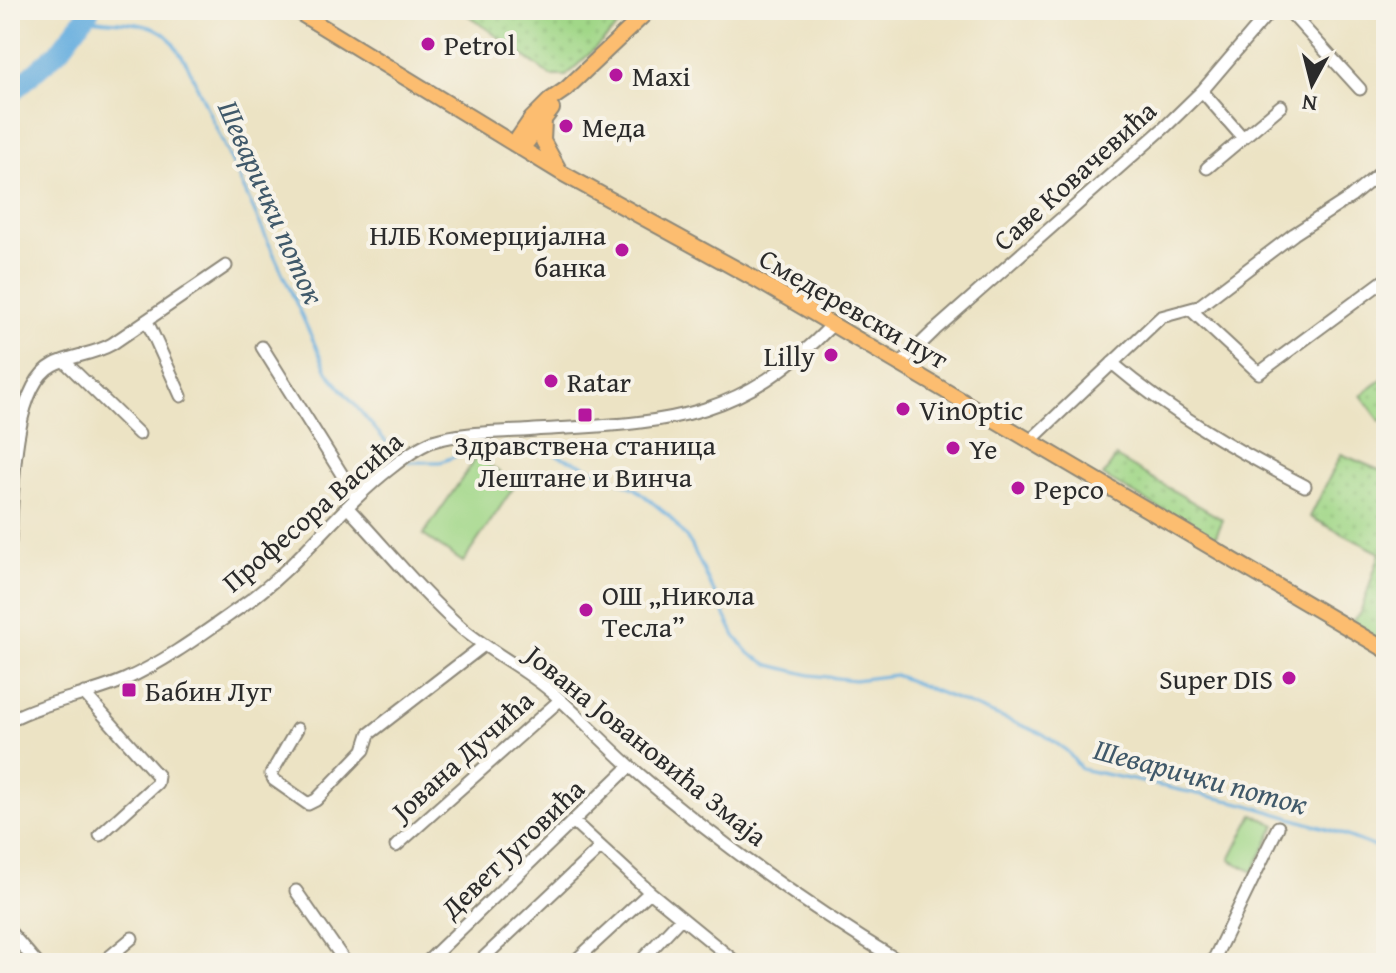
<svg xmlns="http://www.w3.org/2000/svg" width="1396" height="973" font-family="'Gentium Book Plus',serif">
<defs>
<pattern id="grass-dots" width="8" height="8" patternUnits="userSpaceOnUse" patternTransform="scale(2)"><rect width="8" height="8" fill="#a1d788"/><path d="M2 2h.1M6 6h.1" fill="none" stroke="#8bb976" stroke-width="1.8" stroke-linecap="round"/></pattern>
</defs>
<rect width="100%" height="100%" fill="#f7f3e8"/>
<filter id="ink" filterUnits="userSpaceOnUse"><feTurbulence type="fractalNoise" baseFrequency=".0125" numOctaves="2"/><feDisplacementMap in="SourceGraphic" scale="16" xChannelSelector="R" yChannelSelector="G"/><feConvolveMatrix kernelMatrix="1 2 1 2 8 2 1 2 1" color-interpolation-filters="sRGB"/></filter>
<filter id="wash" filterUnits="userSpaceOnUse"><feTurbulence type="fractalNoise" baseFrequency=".006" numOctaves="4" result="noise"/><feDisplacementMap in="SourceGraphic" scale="32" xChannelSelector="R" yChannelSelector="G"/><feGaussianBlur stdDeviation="1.8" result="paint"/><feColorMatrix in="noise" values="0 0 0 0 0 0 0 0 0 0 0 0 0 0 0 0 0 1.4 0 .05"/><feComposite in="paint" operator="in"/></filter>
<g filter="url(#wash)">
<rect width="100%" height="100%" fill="#ece3c4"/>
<!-- grass -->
<path fill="url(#grass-dots)" stroke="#66815a" stroke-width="2" d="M461,10h174l-69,66h-15z
M1386,377v43l-6,1 -19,-26z
M1341,454l45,19v177l-41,-24 15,-12 20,-61 -70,-36z
M1116,457l107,63 -9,20 -111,-64z"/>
<!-- garden -->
<path fill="#a1d788" stroke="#66815a" stroke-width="2" d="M477,457l39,27 -53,78 -40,-27z
M1253,814l23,11 -23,47 -23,-12z"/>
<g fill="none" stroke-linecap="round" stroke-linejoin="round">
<!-- stream -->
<path stroke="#67afdf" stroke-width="3" d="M86,18c23,6 66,1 82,19 7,8 13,18 19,27l141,309 65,77
M409,462h32l25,-10 72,-4 45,17 53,24 33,27 22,28 44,92 15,18 20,11 40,10 44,5 41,-5 148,59 24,17 14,18 164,35 89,27 52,20"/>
<!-- river -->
<path stroke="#67afdf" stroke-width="20" d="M10,94l50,-44 30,-40"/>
</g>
</g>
<g filter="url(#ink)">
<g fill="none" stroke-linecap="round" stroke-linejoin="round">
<!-- minor casing -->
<g stroke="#8c8778" stroke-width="15">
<path id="minor" d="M1288,10l72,79
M1202,91l41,47
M1207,168l74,-62
M1191,310l68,63 127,-94
M147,321l34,75
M262,347l94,150
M64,361l75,73
M1112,363c59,50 125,88 193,123
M899,365l36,-35 230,-203 37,-36 69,-81
M1030,441l131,-124 37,-10 96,-73 57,-37 35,-29
M347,507c40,42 73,85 117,123 28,23 62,39 89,63 27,24 52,51 79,75 84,73 175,138 270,195
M10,542c3,-42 1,-155 43,-177 18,-10 40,-10 59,-21l114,-78
M84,693l74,83 -1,7 -57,52
M10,720c36,-19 77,-24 114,-40 41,-18 81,-48 118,-74 57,-39 96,-98 150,-139 13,-10 26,-20 41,-26 32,-10 69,-8 102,-11 130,-8 200,-6 297,-105
M297,729l-26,45 3,6 34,24 8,-4 48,-50 5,-16 115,-89
M574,822l76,70 87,71
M396,846l164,-146
M296,891l50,72
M10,932l27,31
M102,963l30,-25
M426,963l204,-197
M478,963l122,-115
M573,963l77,-71
M639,963l42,-45
M1212,963l66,-136"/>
</g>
<!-- major casing -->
<g stroke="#8c8778" stroke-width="18">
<path id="major" d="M295,10l265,162 195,107 631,371
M544,121l-1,20 15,27
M514,144l17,-25 19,-19 16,-11 83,-79
M522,149l30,-40"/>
</g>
<!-- minor -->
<use href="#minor" stroke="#fff" stroke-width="11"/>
<!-- major -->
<use href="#major" stroke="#fcbd6f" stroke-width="14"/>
</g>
</g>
<!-- markers -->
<g fill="#b5179e" stroke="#f7f3e8" stroke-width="3">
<circle cx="428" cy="44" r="8"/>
<circle cx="616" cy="75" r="8"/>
<circle cx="566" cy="126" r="8"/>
<circle cx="622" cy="250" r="8"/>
<circle cx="831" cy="355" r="8"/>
<circle cx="551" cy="381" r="8"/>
<circle cx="903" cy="409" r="8"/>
<rect x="577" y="407" width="16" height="16" rx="4"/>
<circle cx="953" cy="448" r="8"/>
<circle cx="1018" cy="488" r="8"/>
<circle cx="586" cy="610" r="8"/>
<circle cx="1289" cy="678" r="8"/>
<rect x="121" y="682" width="16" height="16" rx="4"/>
</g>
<g text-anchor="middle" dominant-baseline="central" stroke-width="8" stroke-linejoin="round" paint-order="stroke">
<!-- poi labels -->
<g font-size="28" fill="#2b2b2b" stroke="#f7f3e8" text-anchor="start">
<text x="444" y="44">Petrol</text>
<text x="632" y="75">Maxi</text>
<text x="582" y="126">Меда</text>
<text x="606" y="234" text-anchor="end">НЛБ Комерцијална<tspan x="606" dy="32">банка</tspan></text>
<text x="815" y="355" text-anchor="end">Lilly</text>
<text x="567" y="381">Ratar</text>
<text x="919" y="409">VinOptic</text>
<text x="585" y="444" text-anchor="middle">Здравствена станица<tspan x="585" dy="32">Лештане и Винча</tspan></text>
<text x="969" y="448">Ye</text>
<text x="1034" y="488">Pepco</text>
<text x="602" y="594">ОШ „Никола<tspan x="602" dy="32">Тесла”</tspan></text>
<text x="1273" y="678" text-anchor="end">Super DIS</text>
<text x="145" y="690">Бабин Луг</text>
</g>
<!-- street labels -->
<g font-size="28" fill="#2b2b2b" stroke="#f7f3e8">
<text transform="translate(1074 175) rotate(-42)">Саве Ковачевића</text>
<text transform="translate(854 308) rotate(30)">Смедеревски пут</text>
<text transform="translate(312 511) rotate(-41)">Професора Васића</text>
<text transform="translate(647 745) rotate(39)">Јована Јовановића Змаја</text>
<text transform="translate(462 755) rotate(-42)">Јована Дучића</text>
<text transform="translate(512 848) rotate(-44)">Девет Југовића</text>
</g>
<!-- water labels -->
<g font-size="30" font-style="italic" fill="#40596a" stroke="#f7f3e8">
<text transform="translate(272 202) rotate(66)">Шеварички поток</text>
<text transform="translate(1201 776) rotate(15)">Шеварички поток</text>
</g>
</g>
<!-- margin -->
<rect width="1396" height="973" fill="none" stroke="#f7f3e8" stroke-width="40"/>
<!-- north arrow -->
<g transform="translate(1312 84) rotate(187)" stroke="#f7f3e8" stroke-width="6" paint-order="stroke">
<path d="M0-6L14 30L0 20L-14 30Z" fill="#2b2b2b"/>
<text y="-12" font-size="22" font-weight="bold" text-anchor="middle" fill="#2b2b2b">N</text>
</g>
</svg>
